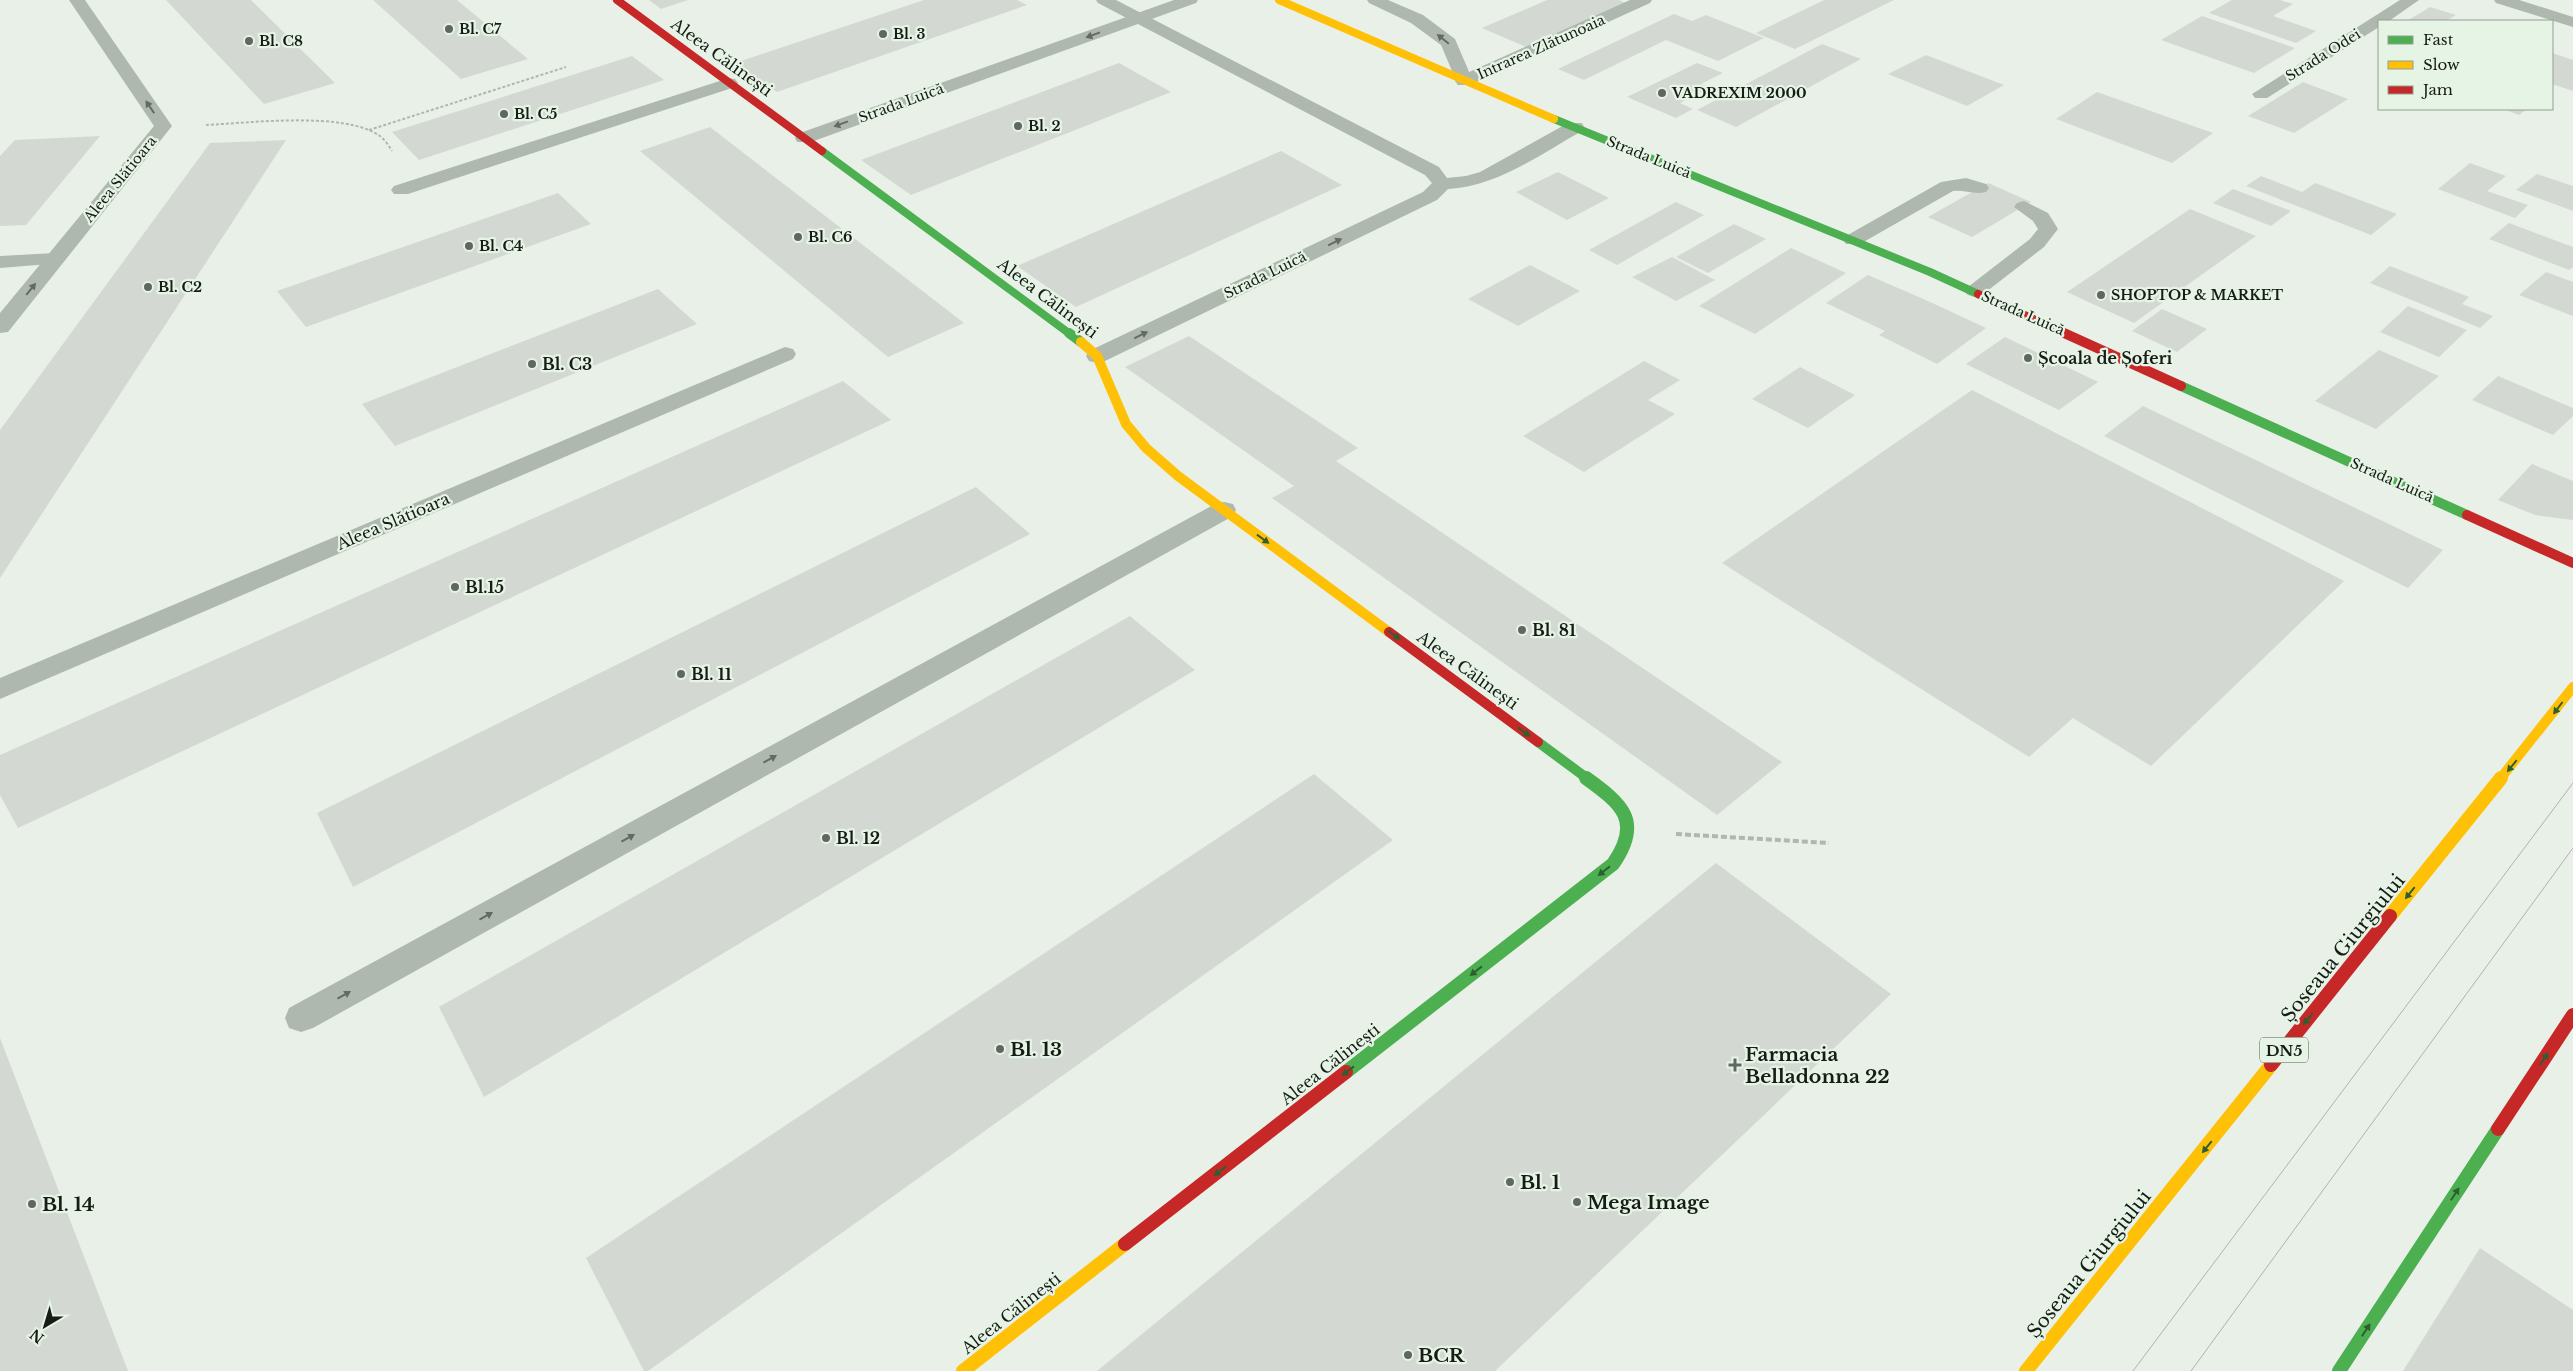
<svg xmlns="http://www.w3.org/2000/svg" width="2573" height="1371" font-family="'Libre Baskerville',serif">
<rect width="100%" height="100%" fill="#e9f0e8"/>
<!-- building -->
<path fill="#d3d9d2" d="M166,0h85l84,83 -71,21z
M373,0h84l71,59 -67,20z
M649,0h39l-27,9z
M924,0h93l10,5 -250,87 -42,-29z
M1547,0h72l7,3 -100,44 -44,-19z
M1824,0h70l-99,49 -39,-16z
M2232,0h48l13,4 -20,12 43,15 -20,12 -87,-30z
M2430,7l26,8 -10,6h-39z
M1674,14l18,7 14,-6 58,23 -46,23 -52,-21 -82,40 -26,-11z
M2202,16l93,32 -41,25 -93,-33z
M1822,44l39,15 -125,68 -39,-17z
M2552,53l21,7v31l-21,-7z
M1926,55l78,30 -37,21 -79,-32z
M632,56l32,24 -245,80 -27,-28z
M1119,63l52,29 -260,103 -50,-35z
M1697,63l26,10 -22,11 9,4 -30,15 13,6 -17,9 -49,-21z
M2303,82l45,17 -54,34 -46,-17z
M2097,92l116,41 -41,30 -116,-44z
M2503,109h24l-8,6z
M710,127l254,196 -76,34 -248,-206z
M100,136l-74,89 -26,1v-70l15,-16z
M286,140l-286,438v-148l210,-287z
M1281,151l61,34 -266,122 -59,-41z
M2470,163l36,13 -19,15 41,14 -13,13 -77,-29z
M1558,172l51,26 -42,22 -51,-28z
M2537,174l36,12v25l-57,-21z
M2261,176l41,16 13,-9 82,31 -26,21 -125,-49z
M1988,183l43,19 -59,35 -44,-20z
M2233,189l58,22 -20,15 -58,-23z
M558,193l33,31 -285,103 -29,-36z
M1676,202l28,13 -87,50 -28,-15z
M2190,209l66,27 -122,87 -67,-31z
M2509,223l64,24v20l-4,3 -80,-31z
M1734,224l32,15 -58,34 -32,-16z
M1791,248l55,25 -91,61 -56,-28z
M1672,257l43,23 -39,21 -44,-24z
M1530,265l50,26 -62,35 -50,-27z
M2390,266l79,31 -7,7 31,12 -13,12 -110,-45z
M2546,272l27,10v34l-54,-21z
M1868,275l60,26 58,27 -49,36 -58,-29 6,-4 -59,-28z
M658,289l39,35 -302,122 -33,-42z
M2408,306l59,24 -28,27 -59,-25z
M2162,309l45,20 -30,23 -45,-21z
M1189,336l169,112 -22,13 446,301 -65,53 -445,-317 22,-12 -169,-119z
M2005,337l93,45 -39,28 -93,-46z
M2379,350l60,26 -63,53 -61,-28z
M1644,361l36,19 -32,20 27,14 -91,58 -61,-36z
M1800,367l55,28 -47,33 -56,-29z
M2498,376l75,32v8l-20,19 -81,-35z
M843,381l48,39 -873,408 -18,-33v-40z
M1972,390l372,191 -193,185 -78,-48 -44,39 -307,-194z
M2143,406l300,144 -35,38 -304,-152z
M2532,464l41,17v39l-38,-5 -37,-15z
M976,487l54,47 -677,353 -36,-74z
M1130,616l65,54 -711,427 -45,-90z
M1314,774l79,66 -745,531h-4l-58,-113z
M1716,863l175,131 -396,377h-398z
M0,1038l128,333h-128z
M2480,1248l93,62v61h-170z"/>
<g fill="none" stroke-linecap="round" stroke-linejoin="round">
<!-- path-far1 -->
<path stroke="#b0b6b0" stroke-width="2" stroke-dasharray="3 2" stroke-linecap="butt" d="M206,125c43,-2 139,-14 174,11 5,4 9,10 12,15
M369,130l197,-63"/>
<!-- path -->
<path stroke="#b0b6b0" stroke-width="4" stroke-dasharray="6 3" stroke-linecap="butt" d="M1676,834l153,9"/>
<!-- lane -->
<path fill="#afb8ae" fill-rule="evenodd" d="M1096,0h20l323,167 8,11 19,-2 14,-4 88,-49h14l2,4 -2,4c-43,24 -84,55 -134,58l-11,11 -332,161 -8,2 -8,-2 -3,-5 3,-5 334,-159 9,-9 -7,-8 -327,-172z
M1367,0h21l35,15 32,24 18,42 -3,4h-12l-17,-40 -30,-22 -42,-20z
M1966,178l20,6 3,4 -3,4c-11,3 -22,-2 -33,-1l-93,53h-14l-3,-4 3,-4 95,-54z
M2024,201l24,12 10,16 -14,18 -62,48 -7,2 -7,-2 -4,-4 4,-4 62,-48 8,-10 -5,-8 -19,-14 3,-4z
M55,253l7,2 3,4 -3,4 -62,5v-12z
M1224,502l9,2 3,6 -3,6 -920,512 -12,4 -12,-4 -4,-10 4,-10 926,-504z"/>
<!-- street -->
<path fill="#afb8ae" fill-rule="evenodd" d="M69,0h16l87,126 -164,206 -8,1v-20l154,-187z
M1174,0h24l-2,3 -385,139h-14l-2,-4 2,-4z
M1630,0h22l-2,3 -180,82h-12l-3,-4 3,-4z
M2400,0h19l-30,21h-10v6l-112,71h-12l-3,-4z
M2494,0h25l54,17v10l-77,-24z
M729,78l6,1 3,4 -3,4 -327,107h-14l-3,-4 3,-4z
M785,347l8,2 3,5 -3,5 -793,340v-21z"/>
<!-- fast-far2 -->
<path stroke="#4caf50" stroke-width="8" d="M1554,119l376,153 48,22
M822,151l248,183"/>
<!-- fast-far1 -->
<path stroke="#4caf50" stroke-width="10" d="M1069,333l12,9
M2181,386l286,129
M1538,742l50,37"/>
<!-- fast -->
<path stroke="#4caf50" stroke-width="14" d="M1346,1072l267,-208c30,-43 9,-60 -27,-86
M2339,1371l159,-242"/>
<!-- slow-far2 -->
<path stroke="#ffc107" stroke-width="8" d="M1279,0l275,119"/>
<!-- slow-far1 -->
<path stroke="#ffc107" stroke-width="10" d="M1081,342l16,14 29,68 20,24 32,28 211,156
M2500,779l73,-92"/>
<!-- slow -->
<path stroke="#ffc107" stroke-width="14" d="M2390,916l111,-138
M963,1371l162,-127
M2026,1371l245,-306"/>
<!-- jam-far2 -->
<path stroke="#c62828" stroke-width="8" d="M617,0l205,151
M1978,294l89,40"/>
<!-- jam-far1 -->
<path stroke="#c62828" stroke-width="10" d="M2064,333l117,53
M2467,515l106,48
M1389,632l149,110"/>
<!-- jam -->
<path stroke="#c62828" stroke-width="14" d="M2271,1065l119,-149
M2498,1129l75,-114
M1125,1244l221,-172"/>
<!-- tram -->
<path stroke="#aeb4ad" stroke-width="1" d="M2133,1371l440,-588
M2191,1371l382,-523"/>
</g>
<!-- one-way arrows -->
<defs><path id="oneway-solid" d="M-6-.8H1V-3.2L6.5 0L1 3.2V.8H-6Z" transform="scale(1.25)"/></defs>
<g fill="#636a62">
<use href="#oneway-solid" transform="translate(1093 35) rotate(160)"/>
<use href="#oneway-solid" transform="translate(1443 39) rotate(-141)"/>
<use href="#oneway-solid" transform="translate(150 107) rotate(-124)"/>
<use href="#oneway-solid" transform="translate(841 124) rotate(160)"/>
<use href="#oneway-solid" transform="translate(1335 242) rotate(-26)"/>
<use href="#oneway-solid" transform="translate(31 289) rotate(-51)"/>
<use href="#oneway-solid" transform="translate(1141 335) rotate(-26)"/>
<use href="#oneway-solid" transform="translate(770 759) rotate(-29)"/>
<use href="#oneway-solid" transform="translate(628 838) rotate(-29)"/>
<use href="#oneway-solid" transform="translate(486 916) rotate(-29)"/>
<use href="#oneway-solid" transform="translate(344 995) rotate(-29)"/>
</g>
<g fill="#2f5e30">
<use href="#oneway-solid" transform="translate(1263 539) rotate(36)"/>
<use href="#oneway-solid" transform="translate(1394 635) rotate(36)"/>
<use href="#oneway-solid" transform="translate(2558 708) rotate(127)"/>
<use href="#oneway-solid" transform="translate(1524 732) rotate(36)"/>
<use href="#oneway-solid" transform="translate(2512 766) rotate(129)"/>
<use href="#oneway-solid" transform="translate(1604 871) rotate(142)"/>
<use href="#oneway-solid" transform="translate(2410 893) rotate(129)"/>
<use href="#oneway-solid" transform="translate(1476 971) rotate(142)"/>
<use href="#oneway-solid" transform="translate(2308 1019) rotate(129)"/>
<use href="#oneway-solid" transform="translate(2544 1059) rotate(-57)"/>
<use href="#oneway-solid" transform="translate(1348 1071) rotate(142)"/>
<use href="#oneway-solid" transform="translate(2207 1147) rotate(129)"/>
<use href="#oneway-solid" transform="translate(1220 1171) rotate(142)"/>
<use href="#oneway-solid" transform="translate(2455 1194) rotate(-57)"/>
<use href="#oneway-solid" transform="translate(2366 1330) rotate(-57)"/>
</g>
<!-- markers -->
<g fill="#606660" stroke="#e6f4e5" stroke-width="2">
<circle cx="449" cy="29" r="5"/>
<circle cx="883" cy="34" r="5"/>
<circle cx="249" cy="41" r="5"/>
<circle cx="1662" cy="93" r="5"/>
<circle cx="504" cy="114" r="5"/>
<circle cx="1018" cy="126" r="5"/>
<circle cx="798" cy="237" r="5"/>
<circle cx="469" cy="246" r="5"/>
<circle cx="148" cy="287" r="5"/>
<circle cx="2101" cy="295" r="5"/>
<circle cx="2028" cy="358" r="5"/>
<circle cx="532" cy="364" r="5"/>
<circle cx="455" cy="587" r="5"/>
<circle cx="1522" cy="630" r="5"/>
<circle cx="681" cy="674" r="5"/>
<circle cx="826" cy="838" r="5"/>
<circle cx="1000" cy="1049" r="5"/>
<path d="M1732.5 1057.5h5v5h5v5h-5v5h-5v-5h-5v-5h5z"/>
<circle cx="1510" cy="1182" r="5"/>
<circle cx="1577" cy="1202" r="5"/>
<circle cx="32" cy="1204" r="5"/>
<circle cx="1408" cy="1355" r="5"/>
</g>
<g text-anchor="middle" dominant-baseline="central" stroke-width="4.5" stroke-linejoin="round" paint-order="stroke">
<!-- far-poi labels -->
<g font-size="14" font-weight="bold" fill="#171c16" stroke="#e6f4e5" text-anchor="start">
<text x="459" y="29">Bl. C7</text>
<text x="893" y="34">Bl. 3</text>
<text x="259" y="41">Bl. C8</text>
<text x="1672" y="93">VADREXIM 2000</text>
<text x="514" y="114">Bl. C5</text>
<text x="1028" y="126">Bl. 2</text>
<text x="808" y="237">Bl. C6</text>
<text x="479" y="246">Bl. C4</text>
<text x="158" y="287">Bl. C2</text>
<text x="2111" y="295">SHOPTOP &amp; MARKET</text>
</g>
<!-- far-street labels -->
<g font-size="14" fill="#171c16" stroke="#e6f4e5">
<text transform="translate(1541 47) rotate(-24)">Intrarea Zlătunoaia</text>
<text transform="translate(2323 55) rotate(-32)">Strada Odei</text>
<text transform="translate(901 103) rotate(-20)">Strada Luică</text>
<text transform="translate(1649 157) rotate(22)">Strada Luică</text>
<text transform="translate(120 179) rotate(-51)">Aleea Slătioara</text>
<text transform="translate(1265 275) rotate(-26)">Strada Luică</text>
<text transform="translate(2023 313) rotate(24)">Strada Luică</text>
<text transform="translate(2392 480) rotate(24)">Strada Luică</text>
</g>
<!-- shield labels -->
<rect fill="#e6f4e5" stroke="#555d54" stroke-width="1" x="2260" y="1037.5" width="48" height="25" rx="4"/>
<g font-size="15" font-weight="bold" fill="#171c16">
<text x="2284" y="1050">DN5</text>
</g>
<!-- street labels -->
<g font-size="16" fill="#171c16" stroke="#e6f4e5">
<text transform="translate(722 57) rotate(36)">Aleea Călinești</text>
<text transform="translate(1048 298) rotate(37)">Aleea Călinești</text>
<text transform="translate(393 521) rotate(-23)">Aleea Slătioara</text>
<text transform="translate(1468 670) rotate(36)">Aleea Călinești</text>
<text transform="translate(1330 1064) rotate(-38)">Aleea Călinești</text>
<text transform="translate(1011 1313) rotate(-38)">Aleea Călinești</text>
</g>
<!-- poi labels -->
<g font-size="16" font-weight="bold" fill="#171c16" stroke="#e6f4e5" text-anchor="start">
<text x="2038" y="358">Școala de Șoferi</text>
<text x="542" y="364">Bl. C3</text>
<text x="465" y="587">Bl.15</text>
<text x="1532" y="630">Bl. 81</text>
<text x="691" y="674">Bl. 11</text>
<text x="836" y="838">Bl. 12</text>
</g>
<!-- near-street labels -->
<g font-size="19" fill="#171c16" stroke="#e6f4e5">
<text transform="translate(2343 948) rotate(-51)">Șoseaua Giurgiului</text>
<text transform="translate(2089 1264) rotate(-51)">Șoseaua Giurgiului</text>
</g>
<!-- near-poi labels -->
<g font-size="19" font-weight="bold" fill="#171c16" stroke="#e6f4e5" text-anchor="start">
<text x="1010" y="1049">Bl. 13</text>
<text x="1745" y="1054">Farmacia<tspan x="1745" dy="22">Belladonna 22</tspan></text>
<text x="1520" y="1182">Bl. 1</text>
<text x="1587" y="1202">Mega Image</text>
<text x="42" y="1204">Bl. 14</text>
<text x="1418" y="1355">BCR</text>
</g>
</g>
<!-- legend -->
<rect x="2378" y="20" width="175" height="90" fill="#e6f4e5" stroke="#939e92"/>
<rect x="2388" y="36" width="25" height="8" fill="#4caf50" stroke="#939e92"/>
<text x="2423" y="45" font-size="15" fill="#171c16">Fast</text>
<rect x="2388" y="61" width="25" height="8" fill="#ffc107" stroke="#939e92"/>
<text x="2423" y="70" font-size="15" fill="#171c16">Slow</text>
<rect x="2388" y="86" width="25" height="8" fill="#c62828" stroke="#939e92"/>
<text x="2423" y="95" font-size="15" fill="#171c16">Jam</text>
<!-- north arrow -->
<g transform="translate(45 1326) rotate(218)" stroke="#e6f4e5" stroke-width="4" paint-order="stroke">
<path d="M0-4L9 19L0 12L-9 19Z" fill="#171c16"/>
<text y="-8" font-size="14" font-weight="bold" text-anchor="middle" fill="#171c16">N</text>
</g>
</svg>
